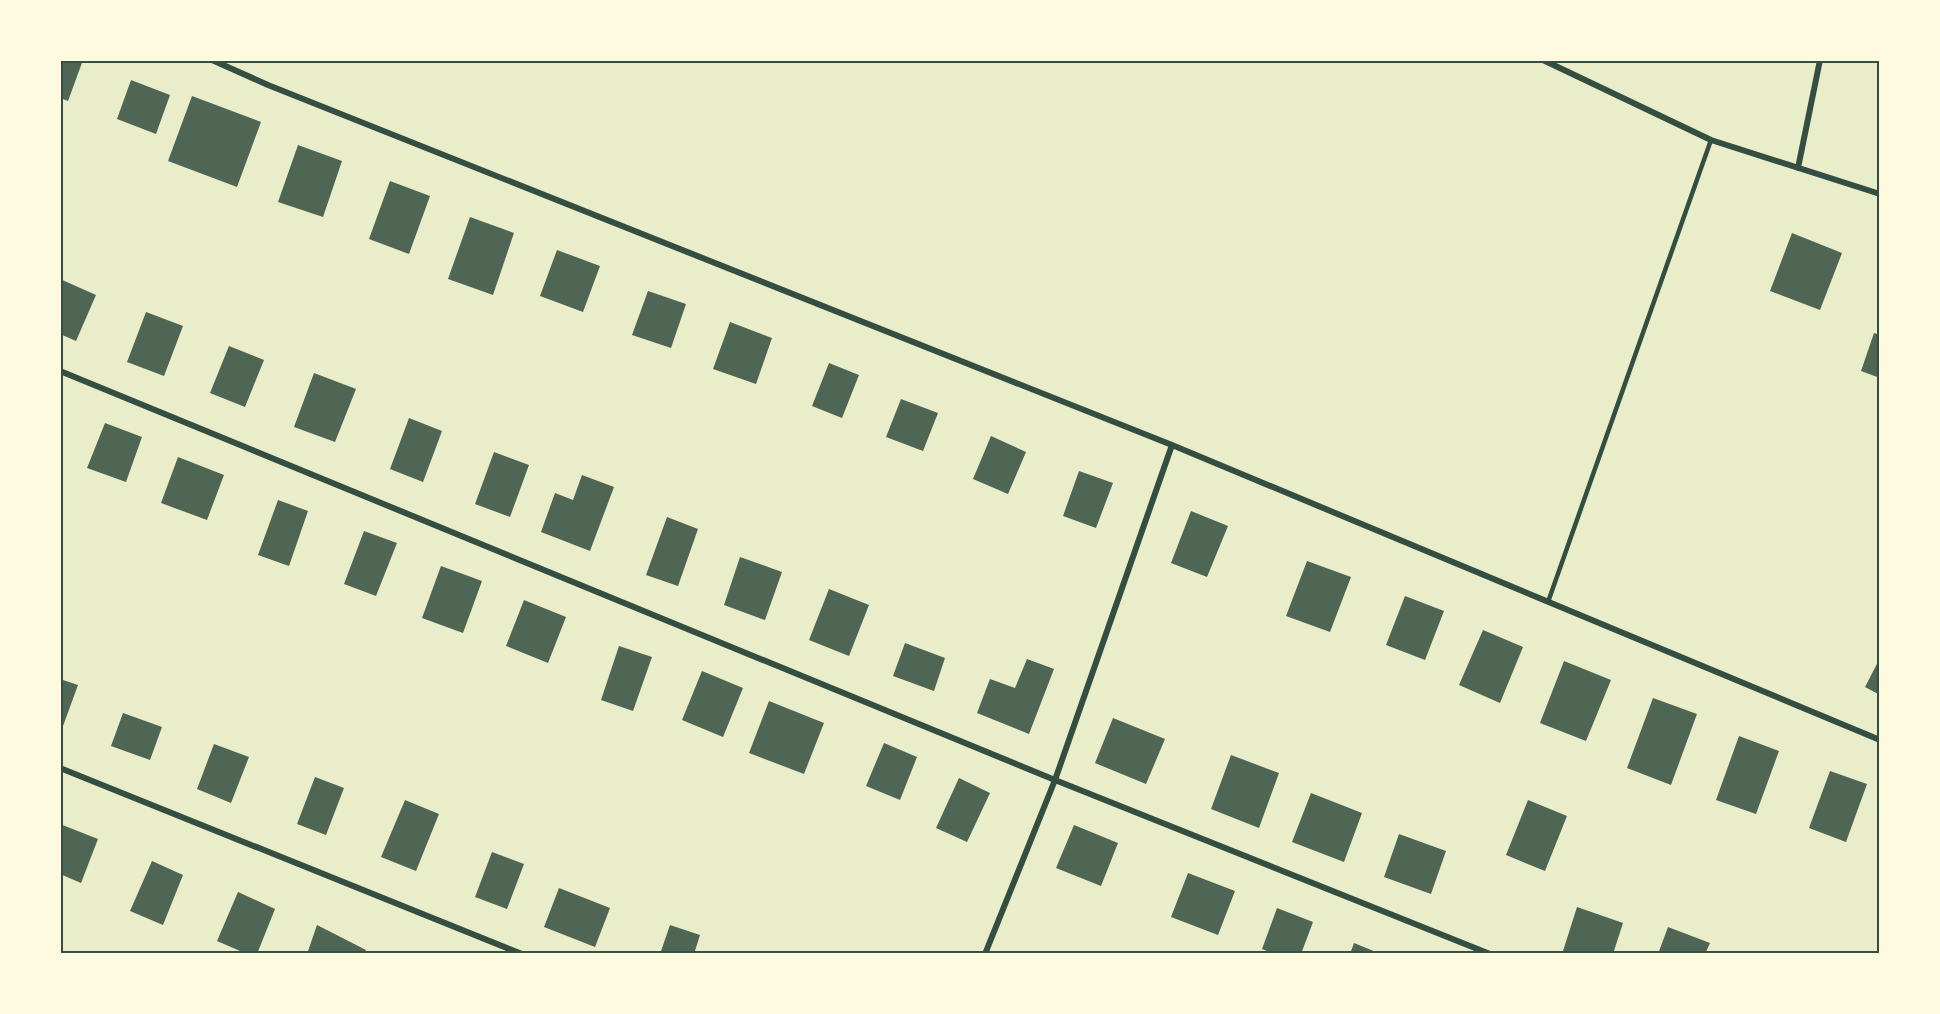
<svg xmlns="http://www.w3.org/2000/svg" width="1940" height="1014" font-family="'Source Serif 4',serif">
<rect width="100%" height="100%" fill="#e9edc9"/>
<!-- building -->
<path fill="#4f6655" d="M60,60h23l-15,41 -8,-3z
M131,80l39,15 -14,39 -39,-15z
M192,96l69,26 -24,65 -69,-26z
M298,145l44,16 -19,56 -45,-15z
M390,181l40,15 -21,58 -40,-15z
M470,217l44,16 -21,62 -45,-16z
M1792,233l50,20 -22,57 -50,-19z
M557,250l43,16 -17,46 -43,-16z
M60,279l36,16 -20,46 -16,-7z
M648,291l38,13 -15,44 -39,-13z
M146,312l37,14 -19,50 -37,-14z
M730,322l42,16 -16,46 -43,-15z
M1874,333l6,2v43l-19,-7z
M229,346l35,14 -19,47 -35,-14z
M829,363l30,12 -17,43 -30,-12z
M314,373l42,16 -21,53 -41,-15z
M901,399l37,14 -15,38 -37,-14z
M409,418l33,13 -19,51 -33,-13z
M105,423l37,14 -16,45 -39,-14z
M991,436l35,16 -18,42 -35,-15z
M494,452l35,13 -19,52 -35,-13z
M178,457l46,18 -17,45 -46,-17z
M1079,471l34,12 -17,45 -33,-12z
M582,475l32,12 -24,64 -49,-19 14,-39 18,7z
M278,500l30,11 -19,55 -31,-11z
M1191,511l37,15 -21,51 -36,-14z
M667,517l31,12 -20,57 -32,-11z
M364,531l33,12 -21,53 -32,-12z
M740,557l42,15 -17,48 -41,-15z
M1307,561l44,16 -21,55 -44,-16z
M441,566l41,15 -19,52 -41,-15z
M829,589l40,16 -20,51 -40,-16z
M1405,596l39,15 -19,49 -39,-15z
M524,600l42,17 -18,46 -42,-17z
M1483,630l40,17 -23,56 -41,-18z
M905,643l40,15 -11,33 -41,-15z
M619,646l33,11 -19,54 -32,-11z
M1880,658v37l-15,-8z
M1027,659l27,10 -25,65 -52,-21 13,-34 25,9z
M1564,661l47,19 -25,61 -46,-18z
M702,671l41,17 -20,49 -41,-17z
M60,679l18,6 -15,41 -3,-1z
M1653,698l44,16 -26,71 -44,-17z
M769,701l55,22 -20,51 -55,-21z
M123,713l39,14 -12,33 -39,-14z
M1113,718l52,21 -19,45 -51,-21z
M1739,736l40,15 -23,63 -40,-14z
M884,743l33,14 -17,43 -34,-14z
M214,744l35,13 -18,46 -34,-14z
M1231,755l48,18 -20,55 -48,-19z
M1830,771l37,13 -21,58 -37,-14z
M315,777l29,11 -18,47 -29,-11z
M959,778l31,15 -23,49 -31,-14z
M1311,793l51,20 -18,49 -52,-20z
M405,800l34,14 -23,57 -35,-14z
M1528,800l39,16 -22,55 -39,-16z
M60,824l38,15 -17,44 -21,-9z
M1074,825l44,18 -17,43 -45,-18z
M1399,834l47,17 -15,43 -47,-17z
M492,852l32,12 -17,45 -32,-12z
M152,861l31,14 -20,50 -33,-14z
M1188,873l47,18 -17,44 -47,-18z
M559,888l51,20 -15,39 -51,-20z
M238,892l37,17 -18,45h-10l-30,-13z
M1577,907l46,16 -10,31h-40l-10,-3z
M1277,908l36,14 -12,32h-27l-12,-5z
M317,925l49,25 -2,4h-57z
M670,925l30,10 -6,19h-34z
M1668,927l42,16 -5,11h-47z
M1354,943l27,11h-31z"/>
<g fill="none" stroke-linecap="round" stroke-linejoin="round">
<!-- service -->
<path stroke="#344e41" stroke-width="4.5" d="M1548,602l163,-462"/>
<!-- minor -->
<path stroke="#344e41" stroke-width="6" d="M212,60l56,25 904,360 708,295
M1543,60l168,80 169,54
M1798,168l22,-108
M60,371l995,409 435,174
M60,768l462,186
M985,954l70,-174 117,-335"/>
</g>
<!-- border -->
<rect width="1940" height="1014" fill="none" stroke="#fefae0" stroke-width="123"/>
<rect x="62" y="62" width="1816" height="890" fill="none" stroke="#344e41" stroke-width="2"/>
</svg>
